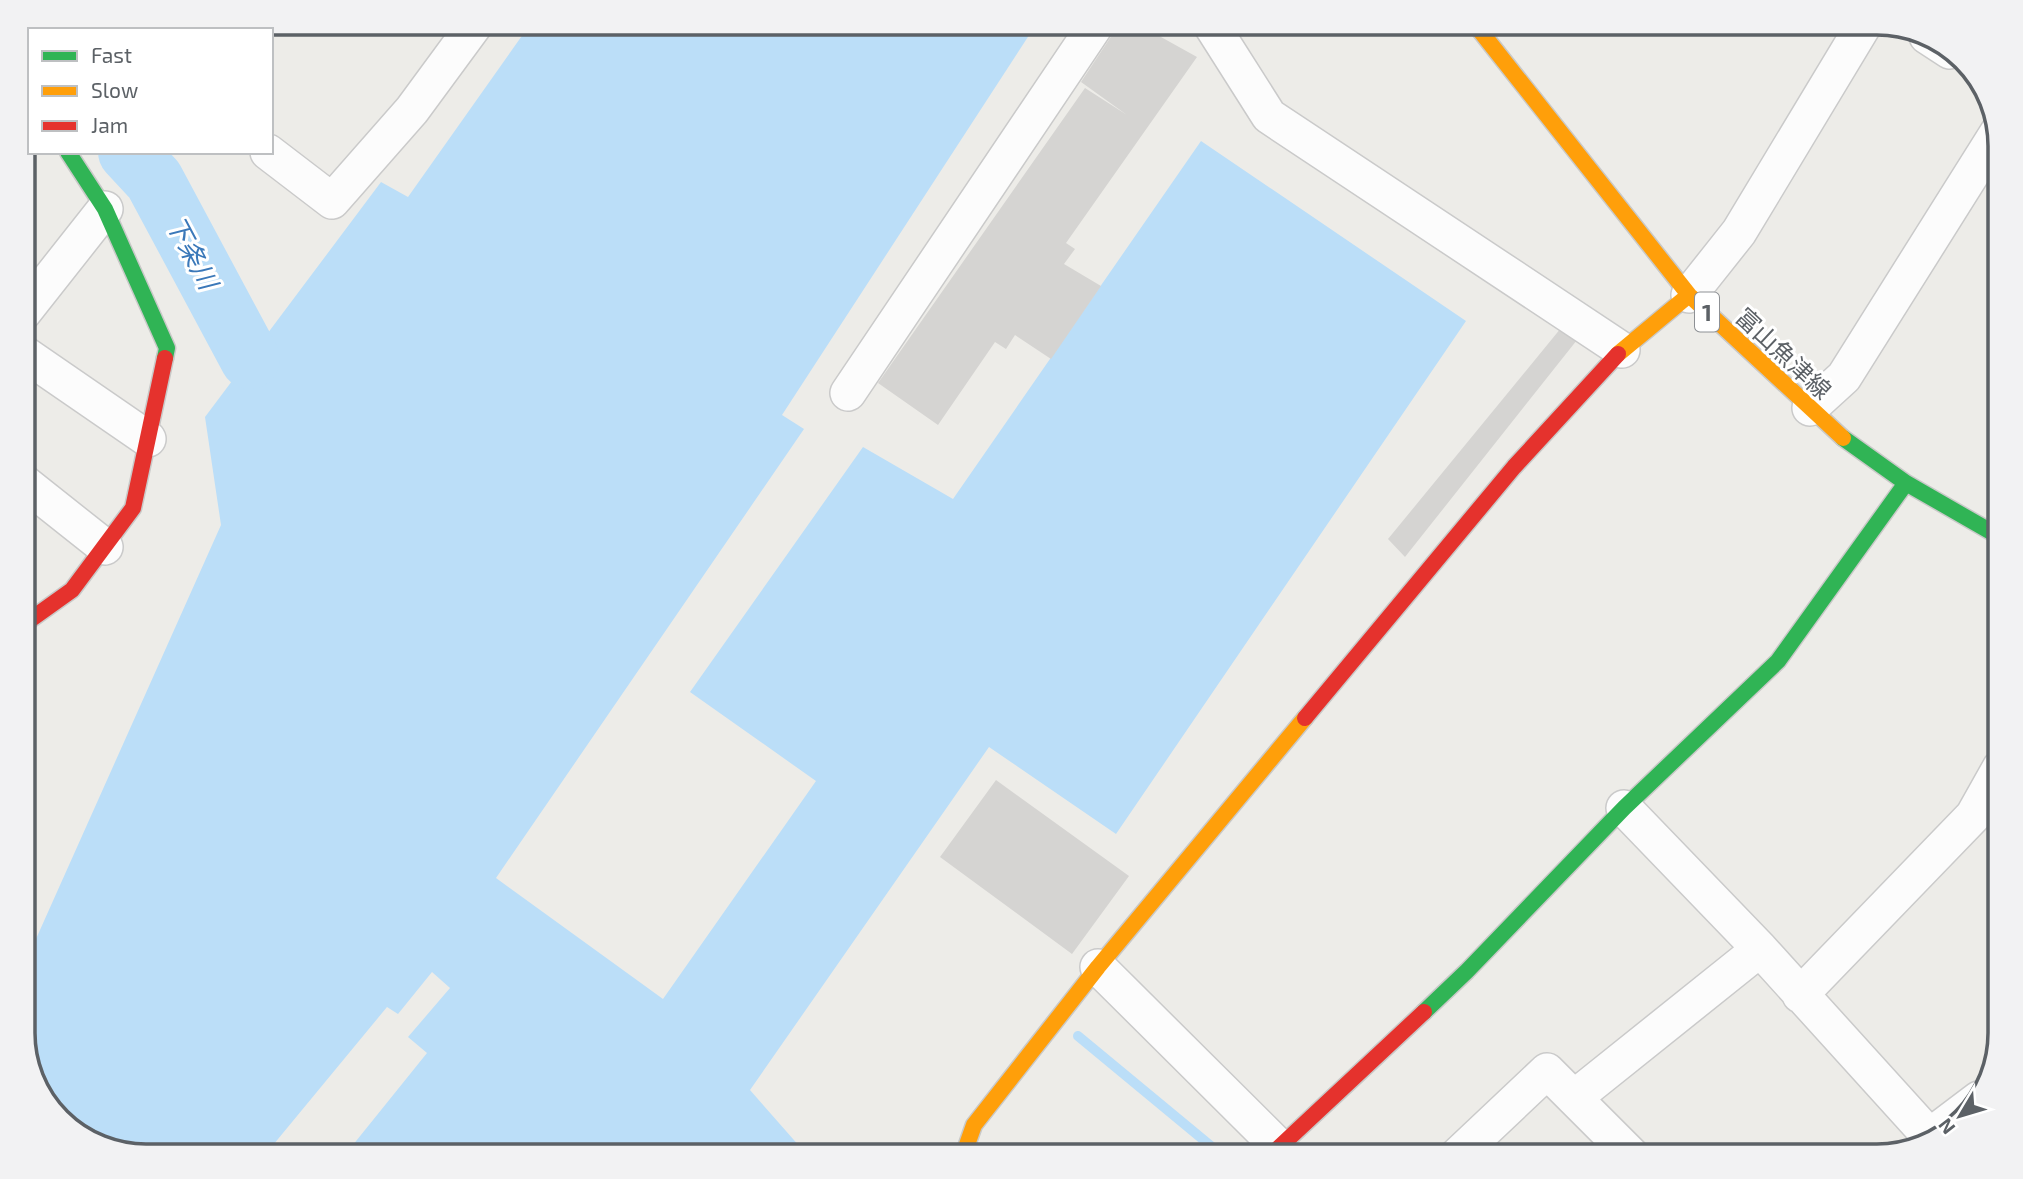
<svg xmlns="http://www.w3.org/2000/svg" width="2023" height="1179" font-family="'Exo 2','Noto Sans JP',sans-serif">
<rect width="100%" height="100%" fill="#edece8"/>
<!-- water -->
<path fill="#bbdef8" d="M531,23h506l-255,392 22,14 -308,449 167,121 153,-218 -126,-89 173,-245 90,52 248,-358 265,180 -350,513 -127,-87 -239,343 58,66h-464l83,-103 -19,-16 42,-49 -18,-16 -34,42 -11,-7 -123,149h-118l-62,-16 -45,-45 -16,-54v-73l198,-443 -16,-108 176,-235 27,15z"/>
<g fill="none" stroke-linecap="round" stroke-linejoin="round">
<!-- stream -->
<path stroke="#bbdef8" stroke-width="10" d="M1078,1036l145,120"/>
<!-- river -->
<path stroke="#bbdef8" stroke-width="60" d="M128,152l26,28 96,179"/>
</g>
<!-- building -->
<path fill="#d5d4d2" d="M1120,23h37l-5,9 45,25 -131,186 9,6 -11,15 37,22 -50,73 -36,-24 -9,14 -11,-7 -57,83 -60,-42 207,-295 42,27 -46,-33z
M1561,328l16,12 -172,217 -17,-18z
M996,780l133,96 -57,78 -132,-97z"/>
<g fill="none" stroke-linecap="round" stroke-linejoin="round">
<!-- street casing -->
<g stroke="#cacaca" stroke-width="38">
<path id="street" d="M1210,23l59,93 353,234
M122,27l2,3
M1927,36l23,15
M268,152l64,49 80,-91 64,-87
M1689,295l50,-63 126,-209
M23,313l82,-104
M23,353l125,86
M848,393l249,-370
M1810,408l34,-31 154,-245
M23,482l82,65
M1624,808l136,141 174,192
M1098,967l181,180
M1800,995l173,-179 27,-48
M1574,1098l186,-149
M1930,1136l49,-37
M1457,1156l90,-85 85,85"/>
</g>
<!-- fast casing -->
<g stroke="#c9c9c8" stroke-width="19">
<path id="fast" d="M68,152l37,57 62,139 -2,10
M1843,438l63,45 94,54
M1424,1012l43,-41 157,-163 154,-147 128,-178"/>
</g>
<!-- slow casing -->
<g stroke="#c9c9c8" stroke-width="19">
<path id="slow" d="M1474,23l215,272 154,143
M1618,354l71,-59
M963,1156l11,-31 124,-158 207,-249"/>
</g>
<!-- jam casing -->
<g stroke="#c9c9c8" stroke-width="19">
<path id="jam" d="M23,625l49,-35 61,-82 32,-150
M1305,718l209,-251 104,-113
M1270,1156l154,-144"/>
</g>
<!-- street -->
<use href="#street" stroke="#fcfcfc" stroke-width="35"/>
<!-- fast -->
<use href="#fast" stroke="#30b455" stroke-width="16"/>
<!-- slow -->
<use href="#slow" stroke="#ff9f0a" stroke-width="16"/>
<!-- jam -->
<use href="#jam" stroke="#e5322d" stroke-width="16"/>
</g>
<g text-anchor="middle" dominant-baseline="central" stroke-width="6" stroke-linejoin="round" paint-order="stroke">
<!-- shield labels -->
<rect fill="#fff" stroke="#8d9094" stroke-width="2" x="1695" y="292.5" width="24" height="39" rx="5"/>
<g font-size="23" font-weight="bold" fill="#5c6166">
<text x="1707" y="312">1</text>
</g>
<!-- street labels -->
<g font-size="24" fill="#5c6166" stroke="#fff">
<text transform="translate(1784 353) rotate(43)">富山魚津線</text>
</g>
<!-- water labels -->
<g font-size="26" font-style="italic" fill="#3a78b9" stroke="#fff">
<text transform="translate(193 252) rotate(62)">下条川</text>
</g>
</g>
<!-- crop -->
<path d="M0 0H2023V1179H0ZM146 35H1877A111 111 0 0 1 1988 146V1033A111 111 0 0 1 1877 1144H146A111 111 0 0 1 35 1033V146A111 111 0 0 1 146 35Z" fill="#f2f2f3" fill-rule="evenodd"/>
<path fill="none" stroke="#5c6166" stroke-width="3.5" d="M146 35H1877A111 111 0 0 1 1988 146V1033A111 111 0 0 1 1877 1144H146A111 111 0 0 1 35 1033V146A111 111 0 0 1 146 35Z"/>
<!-- legend -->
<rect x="28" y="28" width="245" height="126" fill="#ffffff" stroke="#bec0c2" stroke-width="2"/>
<rect x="42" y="51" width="35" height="10" fill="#30b455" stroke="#bec0c2" stroke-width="2"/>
<text x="91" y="63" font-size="21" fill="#5c6166">Fast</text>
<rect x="42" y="86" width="35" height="10" fill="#ff9f0a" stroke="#bec0c2" stroke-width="2"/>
<text x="91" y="98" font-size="21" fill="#5c6166">Slow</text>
<rect x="42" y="121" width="35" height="10" fill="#e5322d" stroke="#bec0c2" stroke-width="2"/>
<text x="91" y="133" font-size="21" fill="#5c6166">Jam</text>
<!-- north arrow -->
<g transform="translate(1960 1116) rotate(232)" stroke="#ffffff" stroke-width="5" paint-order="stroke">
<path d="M0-5L12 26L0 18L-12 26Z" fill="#5c6166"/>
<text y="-10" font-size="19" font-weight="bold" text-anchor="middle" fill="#5c6166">N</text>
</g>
</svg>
